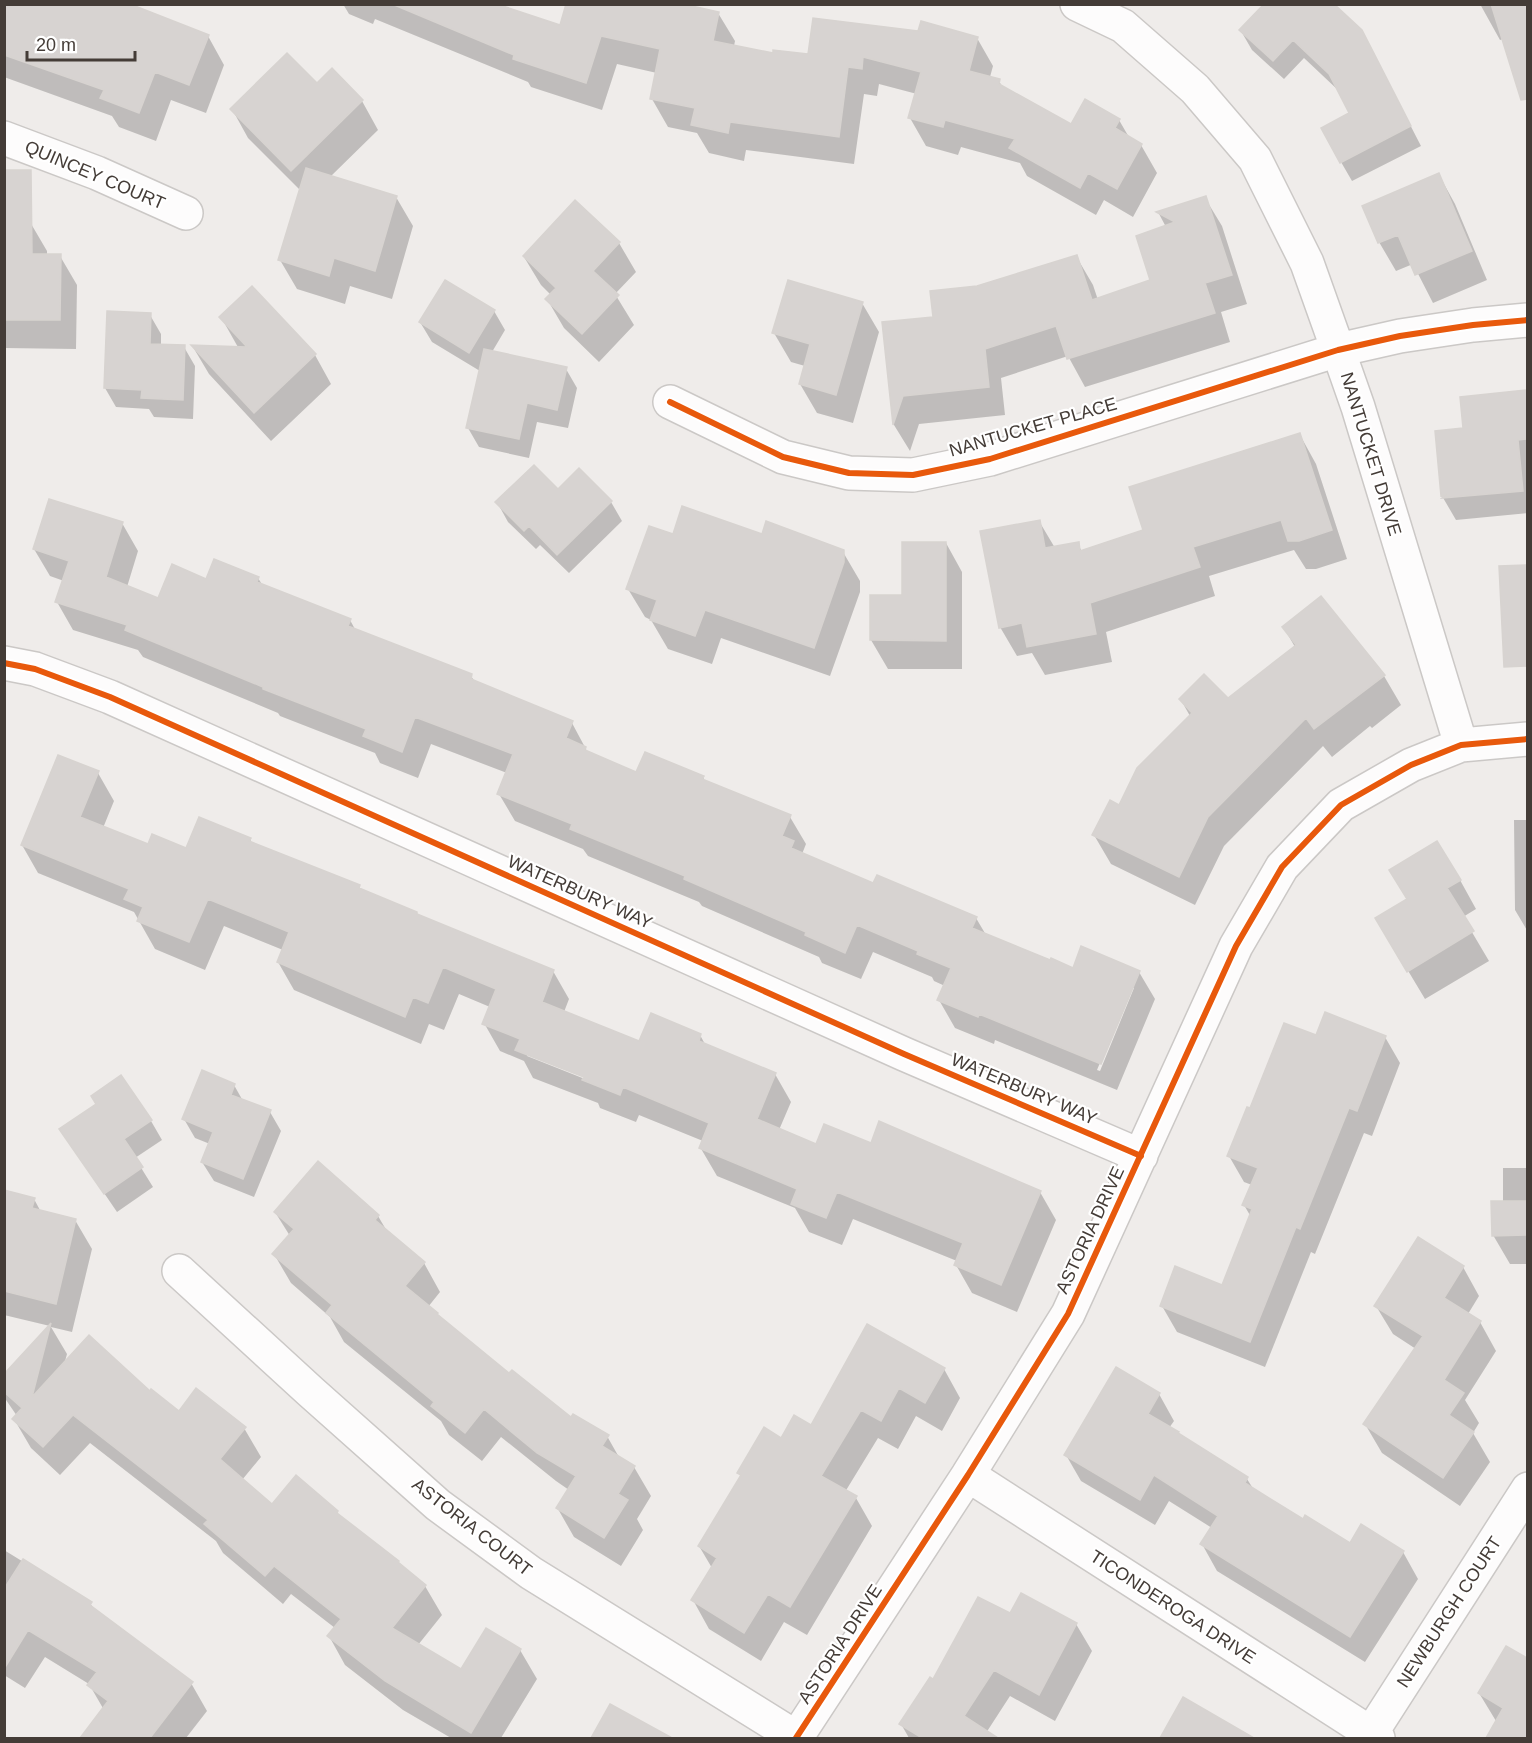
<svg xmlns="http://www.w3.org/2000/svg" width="1532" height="1743" font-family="Helvetica,sans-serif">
<rect width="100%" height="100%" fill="#efecea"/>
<!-- shadow -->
<path fill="#0003" fill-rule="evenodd" d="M4,4l204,32 16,29 -18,48 -35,-13 -15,41 -37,-14 -7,-11 -108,-39z
M343,4h151l67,23 157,-14 17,28 -1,5 40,9 36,1 167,-18 16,28 -3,11 9,4 4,7 68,38 48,-6 11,19 11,6 16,28 -24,44 -29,-17 -8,15 -69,-39 -7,-13 -59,-16 -3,8 -32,-9 -16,-28 7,-24 -38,-10 -2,12 -13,-2 -10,70 -108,-14 -2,11 -35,-8 -12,-20 -29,-6 -16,-28 5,-26 -40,-9 -15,46 -71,-23 -3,-5 -153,-63 -2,5 -24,-10z
M1480,4h48v95l-12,-20 -13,-40 -3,1z
M1241,31l131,20 49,95 -69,35 -11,-19 10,-48 -12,-23 -35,-33 -20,21 -32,-29z
M332,71l30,30 16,29 -48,47 66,20 17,29 -21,73 -42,-13 -5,18 -48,-15 -17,-29 21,-69 -53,-53 -16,-29 85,-23z
M1439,175l16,29 32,76 -54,23 -20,-39 -17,7 -17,-29z
M1205,198l17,28 25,78 -26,8 9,30 -145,45 -17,-31 -67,22 4,37 -86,9 -9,27 -16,-26 -11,-101 51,-5 43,-31 99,-32 17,29 5,15 54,-19 14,-54 -8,-15z
M575,203l44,40 17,29 -21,22 19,31 -35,37 -35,-34 -17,-29 4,-4 -10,-10 -17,-28z
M4,222h26l17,29v5h13l17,29 -1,64 -72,-1z
M862,303l17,29 -26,91 -36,-10 -17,-29 5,-18 -14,-4 -17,-29z
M494,311l11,19 -13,22 74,17 11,19 -9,40 -31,-6 -8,36 -50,-11 -11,-19 12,-57 -48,-29 -12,-20z
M150,315l11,19v12l23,1 11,19 -2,53 -39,-2 -5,-8 -33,-2 -11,-19z
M221,317l94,38 16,29 -60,57 -62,-67 -16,-27 46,2z
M1526,392l2,121 -72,7 -14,-24 -6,-64 28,-3z
M1300,435l16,29 31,95 -31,10h-10l-12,-19 -85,26 6,20 -109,36 6,30 -67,13 -13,-22 -15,3 -17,-29 39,-106 16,27 23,-4 4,8 63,-21z
M558,491l53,11 11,19 -53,52 -29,-28 -4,4 -28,-27 -11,-20z
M122,523l16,28 -11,36 32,13 47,-19 52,-3 5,8 87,34 6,11 115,45 4,6 97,41 15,28 50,23 66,3 2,5 85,35 16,27 -4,10 72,31 102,33 10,17 88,34 65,3 16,27 -38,91 -122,-50 -1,4 -39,-16 -16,-28 6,-14 -11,-5 -2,-4 -59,-25 -12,27 -39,-16 -3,-6 -117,-51 -3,-4 -111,-46 -5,-7 -68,-28 -16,-27 8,-21 -76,-29 -13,34 -38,-15 -5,-10 -95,-37 -2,-3 -135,-56 -5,-7 -65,-20 -16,-28 7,-21 -14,-5 -16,-27zM1131,988h3l-34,83 -3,-1z
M674,536h89l80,16 17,29v11l-30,84 -109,-38 -9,26 -44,-15 -17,-29 -6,-3 -17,-28z
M946,543l16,29v97h-74l-17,-29z
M1528,567v83l-13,1 -15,-83z
M1321,598l63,78 17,29 -29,23 -2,-2 -38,31 -9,-11 -99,100 -29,59 -84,-41 -17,-29 26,-28 70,-91 -9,-16h47l67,-53 -11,-19z
M98,773l16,28 -11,27 45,18 39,4 63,-11 2,5 107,43 2,3 57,26 135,55 16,28 -5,13 76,31 60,-8 6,11 69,28 16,28 -12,28 38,16 54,-1 169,47 16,28 -39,92 -45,-19 -16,-28 1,-4 -104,-42 -11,26 -33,-13 -14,-24 -78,-32 -17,-29 3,-6 -64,-26 -3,7 -36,-14 -2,-5 -65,-25 -9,-17 -24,-10 -16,-28 6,-16 -31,-13 -15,36 -15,-6 -8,20 -127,-54 -16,-28 5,-12 -59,-24 -19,44 -50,-21 -21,-37 -96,-39 -16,-28zM527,1053l64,25 -1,3 -63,-25z
M1514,820h14v112l-13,-22z
M1460,880l16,29 -13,8 26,44 -64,38 -48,-80z
M1317,1037h68l15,26 -28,73 -8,-3 -49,121 -4,-2 -46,115 -88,-35 -15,-26 61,-19 28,-70 -7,-12 8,-20 -8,-3 -15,-26 22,-46z
M234,1085l9,16 27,11 11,19 -27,66 -40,-16 -12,-19 8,-18 -15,-6 -11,-19z
M151,1121l11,19 -27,18 18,29 -36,25 -56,-82z
M1503,1168h25v96h-18l-17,-29 10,-33z
M4,1192l30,7 7,13 34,8 17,29 -20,83 -21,-5 16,27 -3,11 86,28 29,20 65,15 17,29 -19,23 30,26 65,6 3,5 58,45 3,4 24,20 17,29 -24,30 44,26 58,-21 17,29 -36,59h-50l-48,-28 -58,-45 -16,-29 6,-8 -44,-34 -8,10 -60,-51 -7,-12 -126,-98 -30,32 -29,-27 -17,-29 3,-3 -13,-19v-21l46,-50 -46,-11z
M275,1212l103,4 10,17 36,30 16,29 -12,15 82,68 61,44 36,17 13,23 14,8 17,29 -14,23 6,11 -22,36 -47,-29 -16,-28 11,-19 -13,-9 -55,-44 -19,24 -33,-26 -8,-14 -97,-79 -14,-25 -39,-34 -17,-29 16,-18z
M1463,1267l16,29 -11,18 12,8 16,29 -31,49 14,23 -6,10 17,29 -30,44 -78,-53 -17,-29 51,-75 -23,-15 -17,-28z
M867,1327l77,42 16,29 -18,33 -26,-15 -18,33 -20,-11 -33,54 11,6 16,28 -65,109 -23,-13 -23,39 -52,-32 -16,-29 19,-32 -13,-22 43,-68 -3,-5 43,-33 29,-13z
M1159,1394l15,27 -5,7 78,51 7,11 49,32 47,23 53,7 15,27 -53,83 -148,-91 -15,-27 10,-16 -43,-27 -14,24 -74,-44 -15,-26z
M4,1550l86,53 5,8 96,72 16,28 -21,27h-91l-6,-9 15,-19 -15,-26 -44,-27 -20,31 -21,-13z
M1021,1595l55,29 16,27 -37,70 -45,-25 -24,37 9,5h-86l-8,-14 33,-43 76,-66z
M1506,1648l22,12v78h-32l-4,-7 4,-10 -17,-28z
M1184,1700l67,38h-90z
M611,1706l58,32h-76z"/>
<!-- building -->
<path fill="#d7d3d1" stroke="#d7d3d0" stroke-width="1.5" d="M4,4h126l79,31 -20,50 -34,-13 -16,41 -39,-15 4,-8 -100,-35z
M392,4h105l63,21 6,-21h117l36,8 -6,29 60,12v-3l35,4 5,-36 105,13 3,-10 57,16 -9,34 31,8 -1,5 72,40 14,-25 35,20 -5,9 27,16 -25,45 -29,-16 -8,15 -71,-40 6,-9 -70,-19 -2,7 -35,-9 13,-46 -58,-15 -1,12 -14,-2 -9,70 -109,-15 -2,11 -37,-8 4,-17 -45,-9 10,-50 -59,-13 -15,47 -73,-24 1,-4z
M1264,4h70l28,26 49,96 -71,37 -19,-35 28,-15 -20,-39 -36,-34 -20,21 -34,-31z
M1491,4h36v95l-6,1z
M287,53l30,30 15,-15 31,32 -72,71 -61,-62z
M306,168l91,28 -22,75 -41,-13 -5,18 -51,-16z
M4,170h27l1,84h29l-1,66h-56z
M1439,173l33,78 -57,24 -17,-40 -20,8 -16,-37z
M1206,196l26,79 -27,8 10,30 -148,46 -11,-33 -71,23 4,38 -86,9 -10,29 -11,-103 51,-5 -3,-26 47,-5 100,-31 15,45 58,-20 -14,-44 39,-14 -19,-10z
M575,200l45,42 -27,29 26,24 -37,39 -37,-35 11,-11 -33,-32z
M445,280l50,30 -26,43 -50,-31z
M788,280l75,22 -27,93 -37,-11 11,-40 -38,-11z
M252,286l64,68 -62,59 -63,-68 56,2 -28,-30z
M107,311l44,2 -1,31 35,1 -2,55 -42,-2 1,-8 -38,-2z
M484,349l83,18 -10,43 -30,-7 -8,36 -53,-11z
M1527,390v49l-9,1 5,51 -81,7 5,-4 -6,2 -6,-65 28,-3 -3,-31z
M1300,433l32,97 -33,11h-11l-7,-21 -88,27 7,20 -110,36 6,31 -69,13 -5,-24 -23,5 -19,-97 60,-11 5,28 34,-6 1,9 63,-21 -14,-43z
M534,465l24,24 21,-21 33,33 -55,54 -28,-29 -5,5 -29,-29z
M49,499l74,23 -17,55 52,21 14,-34 34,15 8,-20 45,18 -2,5 94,37 -3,7 124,48 -1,5 102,42 -7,17 20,9 -1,3 51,22 9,-20 59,24 -2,3 89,36 -9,21 12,5 -3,7 82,35 4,-8 100,42 -5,11 78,32 1,-2 22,10 8,-22 59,25 -39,93 -122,-50 -1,3 -41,-17 14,-32 -34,-14 1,-3 -61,-26 -12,28 -40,-18 1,-3 -122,-53 1,-3 -115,-47 2,-5 -75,-30 16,-40 -98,-37 -13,35 -39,-16 3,-7 -103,-40v-2l-138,-57 2,-5 -72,-23 14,-41 -36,-12z
M682,506l80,28 4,-13 78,29v12l-30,86 -109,-38 -10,26 -45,-16 7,-20 -31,-11 23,-63 24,8z
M902,542h44v99l-76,-1v-45h32z
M1527,565v101l-23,1 -5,-101z
M1321,596l64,79 -71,54 -8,-11 -98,99 -29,60 -87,-42 18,-35 9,5 18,-37 55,-55 -13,-14 25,-25 24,24 68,-53 -14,-18z
M58,755l41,16 -19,46 68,27 4,-10 34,14 13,-31 52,21 -2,3 111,44 -1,3 58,24v2l137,56 -12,32 97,39 12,-28 50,21 -2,7 77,32 -19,46 59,25 8,-20 47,19 8,-22 162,70 -40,94 -47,-20 9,-22 -126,-51 -11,26 -35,-14 6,-15 -98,-41 10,-25 -86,-36 -3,8 -38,-15 2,-3 -69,-27 5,-11 -38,-15 14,-35 -53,-22 -15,36 -15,-6 -8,20 -128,-55 12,-30 -81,-33 -19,43 -52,-21 6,-14 -19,-8 5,-10 -108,-44z
M1437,841l24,39 -14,8 27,43 -67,41 -32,-54 32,-19 -18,-29z
M1325,1012l61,24 -29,75 -8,-3 -49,121 -4,-2 -46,115 -90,-36 15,-40 47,19 30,-76 -10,-4 16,-37 -31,-12 20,-49 3,1 34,-85 32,12z
M202,1070l33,14 -4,11 40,15 -28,69 -42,-17 12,-30 -31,-13z
M121,1075l31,45 -28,19 19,28 -39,27 -45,-65 37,-25 -5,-8z
M318,1161l61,54 -4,5 50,42 -20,24 33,27 -1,1 72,59 3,-3 59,47 2,-3 36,21 -7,11 33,20 -17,28 10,6 -24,38 -48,-30 20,-32 -39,-23 -53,-44 -19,24 -34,-27 3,-4 -108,-89 6,-8 -60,-51 22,-25 -20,-17z
M4,1190l31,8 -3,10 44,11 -20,85 -52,-13z
M1491,1201h36v34l-35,1z
M1418,1237l46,29 -20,32 37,23 -37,59 20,13 -15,22 25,17 -31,46 -80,-54 60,-88 -49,-30z
M51,1323l-19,74 57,-62 61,56 1,-2 28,22 17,-23 50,39 -26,32 52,45 24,-29 42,36 -1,2 62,48 -1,1 28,23 -34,43 69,41 25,-41 35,21 -50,84 -86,-52 -58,-45 14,-17 -67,-53 -9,10 -61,-52 4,-4 -135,-105 -30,32 -31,-28 10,-11 -18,-16v-18z
M867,1324l78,44 -20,35 -26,-15 -18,33 -20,-11 -40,66 36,20 -67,111 -22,-13 -24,39 -53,-33 26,-42 -19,-12 43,-71 -4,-2 27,-46 17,11 13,-23 17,10z
M1116,1367l44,26 -12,21 31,18 -1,1 70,44 -3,6 58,36 2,-4 45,28 11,-19 43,27 -54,86 -150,-93 18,-28 -64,-41 -14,25 -76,-45z
M23,1559l69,43 -2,3 103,77 -43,56h-70l28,-37 -21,-16 10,-13 -69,-42 -24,39v-80z
M1021,1593l56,30 -38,72 -45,-25 -30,46 34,22h-76l-23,-14 31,-47 3,2 45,-82 32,16z
M1506,1646l21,12v80h-41l17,-30 -25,-15z
M1183,1697l71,41h-94z
M610,1704l62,34h-81z"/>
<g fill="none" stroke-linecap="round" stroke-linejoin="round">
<!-- street casing -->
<g stroke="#cbc8c6" stroke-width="36">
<path id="street" d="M1077,4l46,22 72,63 60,70 52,104 31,87 20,57 103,338
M4,138l93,35 89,40
M670,402l113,55 66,16 64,2 77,-16 348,-109 62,-14 73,-11 55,-5
M4,663l31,6 75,28 794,357 237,102
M179,1271l132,121 127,113 93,68 266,165
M968,1475l410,263
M796,1738l172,-263 100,-161 168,-368 46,-79 59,-62 70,-40 50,-20 67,-6
M1368,1738l160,-249"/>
</g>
<!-- street -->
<use href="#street" stroke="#fdfcfc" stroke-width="33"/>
<!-- cycleway casing -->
<g stroke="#fff" stroke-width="10">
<path id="cycleway" d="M670,402l113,55 66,16 64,2 77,-16 348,-109 62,-14 73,-11 55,-5
M4,663l31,6 75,28 794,357 237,102
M796,1738l172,-263 100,-161 168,-368 46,-79 59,-62 70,-40 50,-20 67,-6"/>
</g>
<!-- cycleway -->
<use href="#cycleway" stroke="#e8590c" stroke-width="6"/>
</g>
<g text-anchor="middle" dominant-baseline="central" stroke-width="4.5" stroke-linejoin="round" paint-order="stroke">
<!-- street labels -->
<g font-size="18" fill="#443c37" stroke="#fff">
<text transform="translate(95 175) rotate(23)">QUINCEY COURT</text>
<text transform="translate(1033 427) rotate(-16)">NANTUCKET PLACE</text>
<text transform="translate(1371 454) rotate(73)">NANTUCKET DRIVE</text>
<text transform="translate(580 892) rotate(24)">WATERBURY WAY</text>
<text transform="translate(1024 1089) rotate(23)">WATERBURY WAY</text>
<text transform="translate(1090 1230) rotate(-65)">ASTORIA DRIVE</text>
<text transform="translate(472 1527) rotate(38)">ASTORIA COURT</text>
<text transform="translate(1173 1607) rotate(33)">TICONDEROGA DRIVE</text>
<text transform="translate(1449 1612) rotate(-57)">NEWBURGH COURT</text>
<text transform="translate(840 1644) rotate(-57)">ASTORIA DRIVE</text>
</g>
</g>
<!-- border -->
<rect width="1532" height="1743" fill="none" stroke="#443c37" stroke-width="12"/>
<!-- scale -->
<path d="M27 51v9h108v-9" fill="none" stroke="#443c37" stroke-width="3"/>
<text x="36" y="51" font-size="18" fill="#443c37" stroke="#ffffff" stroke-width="4.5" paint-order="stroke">20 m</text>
</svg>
